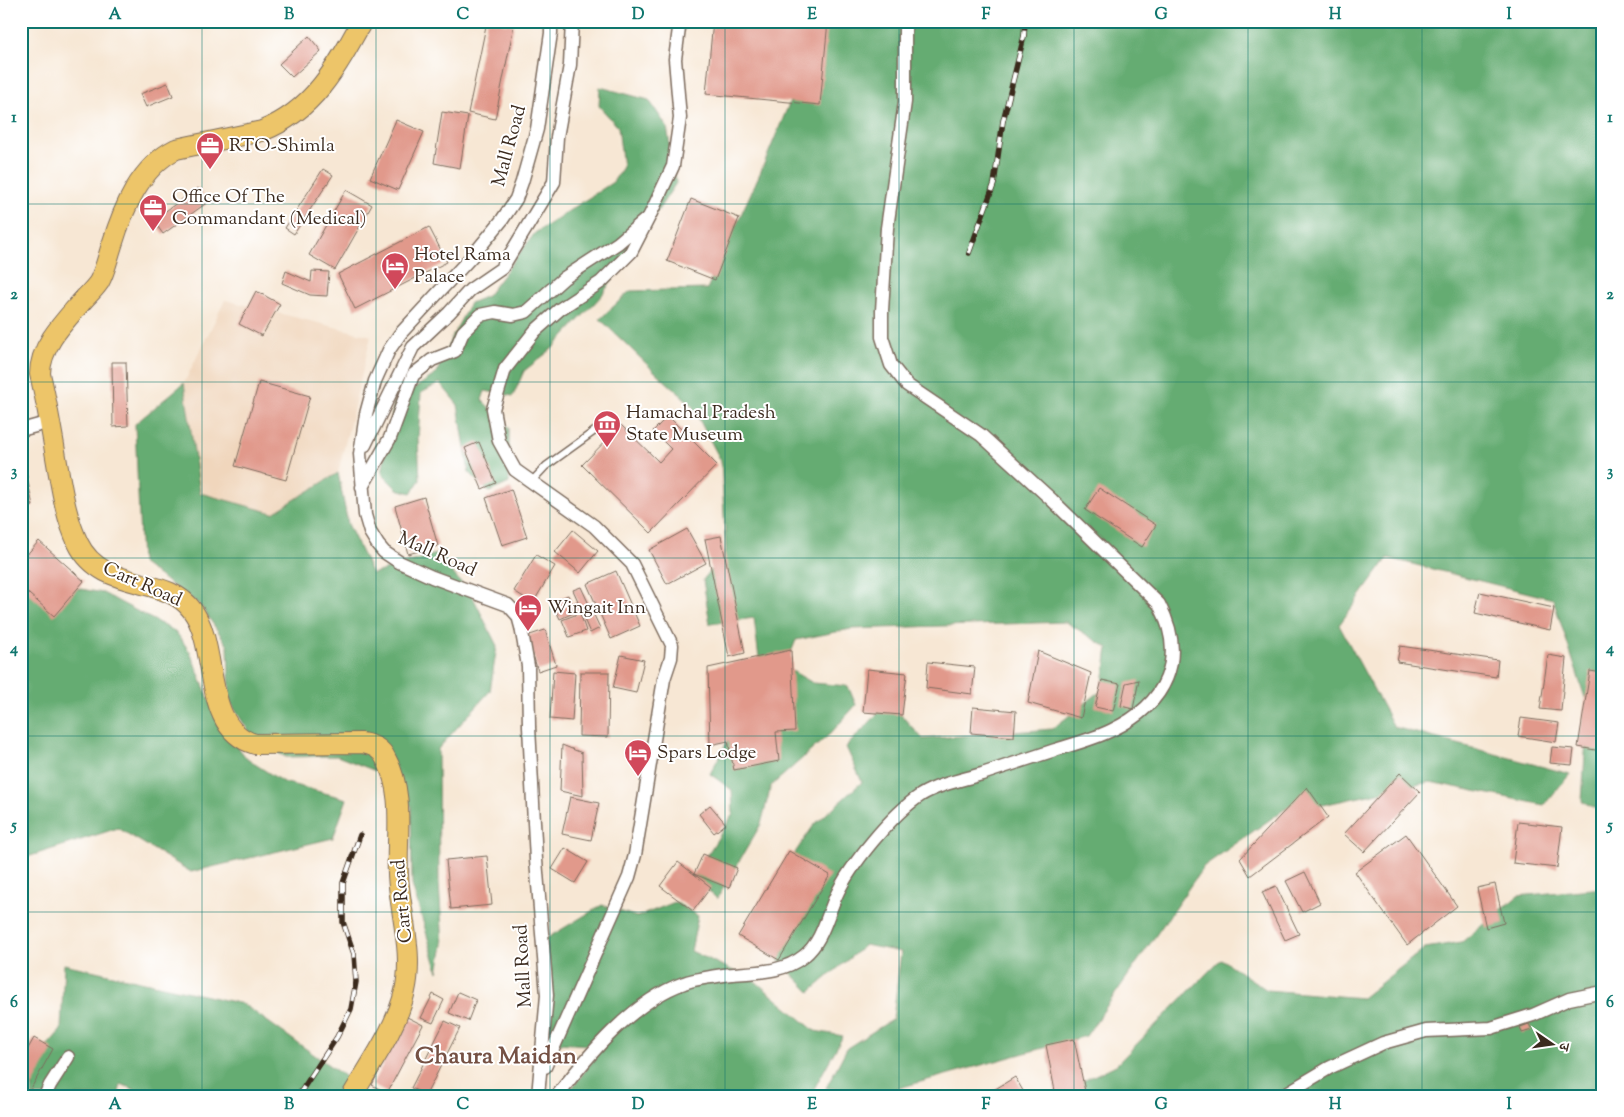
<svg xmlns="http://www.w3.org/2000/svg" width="1624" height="1117" font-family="'Sorts Mill Goudy','Noto Serif Devanagari',serif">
<rect width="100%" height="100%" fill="#fff"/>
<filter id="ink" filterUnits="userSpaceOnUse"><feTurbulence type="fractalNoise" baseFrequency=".02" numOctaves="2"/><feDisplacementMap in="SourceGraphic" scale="10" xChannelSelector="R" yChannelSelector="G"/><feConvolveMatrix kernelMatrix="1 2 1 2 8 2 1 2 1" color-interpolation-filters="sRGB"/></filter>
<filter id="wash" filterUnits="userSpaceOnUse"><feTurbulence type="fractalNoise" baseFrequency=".0096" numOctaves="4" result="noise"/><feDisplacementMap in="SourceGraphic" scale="20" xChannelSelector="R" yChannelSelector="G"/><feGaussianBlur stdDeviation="1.12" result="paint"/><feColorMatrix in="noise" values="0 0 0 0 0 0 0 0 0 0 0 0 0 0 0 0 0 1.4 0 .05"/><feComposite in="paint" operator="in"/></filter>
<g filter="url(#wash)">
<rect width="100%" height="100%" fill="#f7e7d4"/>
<!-- built -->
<path fill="#f0d6bc" d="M225,300l146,36 -33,137 -65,40 -73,-20 -16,-110z"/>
<!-- forest -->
<path fill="#65ac72" stroke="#506b48" d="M791,21h812v792l-21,-12 6,-94 -35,-108 -165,-41 -49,67 55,102 176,47 -26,31 -114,-23 -108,23 -37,4 -81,57 -118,170 -205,57 -55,-5 21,-40 46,-29 8,-67 -36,-7 -55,47 -47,-48 14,-65 37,-54 48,-43 -16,-35 43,-45 34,37 129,-10 50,-39 6,-42 -42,-26 -215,7 -55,11 -11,27 28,16 35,3 8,19 -25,28 -60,53 -10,38 -44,75 -23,-23 39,-62 -1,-24 -22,-16 19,-36 34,-47 -9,-73 -44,6 -7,-44 23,-29 -5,-90 -30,-57 -37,-33 -54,-52 30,-28 77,-2 54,-118 41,-98z
M600,87l49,13 18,27 9,56 -74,112 -50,54 -28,22 -11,25 -28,-5 -3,9 27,28v55l-20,9 -20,-20 -11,-67 -18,-22 -19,10 -3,46 2,41 -9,13 -14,-4 -15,-15 12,-72 42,-28 15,-35 19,-36 17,-7 48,-63 78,-51 10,-15 -5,-40 -19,-21z
M184,383l16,110 73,20 65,-40 10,51 24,50 64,-20 36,41 25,51 -7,45 -52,58 1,134 4,62 -5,27 -26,-87 -1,-79 -12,-26 -62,-24 -51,1 -31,-16 -25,-39 -2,-56 -28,-41 -59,-42 -6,-139z
M21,578l82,15 73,39 14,20 27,67 30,40 36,23 64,17 -14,39 -142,34 -73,-44 -97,31z
M1603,888v208h-511l-13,-13 37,-18 105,-106 46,31 95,8 63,-50 37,-6 56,-46z
M675,902l23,14 -7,35 64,30 60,50 28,5 -33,60h-244l38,-50 -46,-3 -16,-33 -3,-67 63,-38 35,12z
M64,964l179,40 108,77 -8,15h-193l-29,-12 -3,12h-86l2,-35 27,-31z"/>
<g id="blocks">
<!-- building -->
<path fill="#e1998b" d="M487,21l27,4 -19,94 -27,-6z
M713,21h115l-8,84 -114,-11z
M309,36l12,15 -29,26 -13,-13z
M168,83l5,13 -27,11 -6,-13z
M442,112l26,4 -8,52 -26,-5z
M396,120l28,12 -26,58 -28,-12z
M323,169l10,6 -39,59 -9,-6z
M198,188l10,14 -45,32 -10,-14z
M346,190l26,15 -37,65 -26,-15z
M691,199l48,19 -24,62 -48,-19z
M429,227l18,35 -92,47 -17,-35z
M286,271l25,11 1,-11 17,1 -2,24 -17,-1 -28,-12z
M256,291l24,13 -18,32 -23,-12z
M112,362h14l2,64 -15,1z
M259,382l51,14 -24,84 -51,-14z
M668,416l49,49 -66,68 -69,-68 39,-40 38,37 12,-13 -18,-18z
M479,442l17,41 -14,6 -17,-41z
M21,448l12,58 -12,2z
M1099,488l57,37 -14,22 -57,-37z
M511,489l16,48 -25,8 -16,-47z
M424,497l14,49 -30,8 -13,-48z
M687,529l19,34 -39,21 -18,-34z
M573,530l25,21 -18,22 -25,-21z
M721,536l24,117 -16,4 -24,-118z
M39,541l45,40 -30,35 -33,-29v-26z
M536,555l19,11 -22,37 -19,-12z
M616,571l24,55 -29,13 -24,-55z
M581,587l19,41 -10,5 -10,-23 -20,9 -8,-17 16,-7 4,9 6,-3 -5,-11z
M1480,592l74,16 -4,22 -75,-17z
M580,613l6,18 -17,6 -7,-17z
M545,630l11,35 -18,6 -11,-35z
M1400,646l98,14 -2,17 -99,-15z
M791,650l4,81 -19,1 3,29 -45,9 -6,-29 -18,4 -2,-77z
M1038,651l53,22 -10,45 -53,-15z
M621,655l23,5 -8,33 -23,-5z
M1548,655l18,3 -5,53 -21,-2z
M928,662l47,5 -3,27 -46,-6z
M867,669l40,4 -5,42 -39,-3z
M553,671l22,2 -3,48 -22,-2z
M1590,671l13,2v65l-2,13 -23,-4z
M580,672h29l-1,65 -29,-1z
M1102,680l18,4 -7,27 -18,-4z
M1139,680l-6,29 -12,-3 5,-23z
M973,707l43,4 -2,26 -43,-4z
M1521,718l38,5 -3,19 -38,-6z
M562,745l20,8 1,43 -23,-5z
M1552,747l22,2 -2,16 -22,-2z
M1400,773l20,19 -56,60 -20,-18z
M1307,787l21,30 -78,59 -10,-17z
M570,797l29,6 -8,37 -29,-6z
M710,805l16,19 -12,9 -15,-19z
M1518,822l44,5 -5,41 -44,-5z
M1406,834l51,72 -50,39 -52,-73z
M565,848l23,14 -13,21 -23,-14z
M789,851l41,24 -51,85 -41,-24z
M703,854l34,14 -8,20 -35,-14z
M487,856l5,49 -41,4 -5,-49z
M678,862l33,25 -18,24 -33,-25z
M1305,872l15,31 -18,9 -16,-31z
M1495,884l9,39 -18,5 -9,-40z
M1276,886l23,48 -14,6 -23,-48z
M458,992l18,8 -8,21 -19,-8z
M433,994l11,6 -11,23 -12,-5z
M407,1017l16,8 -36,68 -15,-8z
M445,1021l15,7 -34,67 -15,-7z
M1529,1024l3,6 -10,3 -2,-6z
M34,1038l19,11 -24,43 -8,-4v-27z
M1074,1039l12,57h-30l-10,-51z
M1015,1077l11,19h-42z
M124,1092l11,3v1h-13z"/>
</g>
</g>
<g filter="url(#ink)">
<use href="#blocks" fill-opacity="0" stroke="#7d6c5e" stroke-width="1"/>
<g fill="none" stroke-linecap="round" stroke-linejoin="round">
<!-- lane casing -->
<g stroke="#7d6c5e" stroke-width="9">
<path id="lane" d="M531,482l15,-16 50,-36"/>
</g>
<!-- street casing -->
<g stroke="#7d6c5e" stroke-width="15">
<path id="street" d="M21,430l29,-8
M365,445l48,-98 36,-34 21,-23 32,-22 52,-86 3,-45 13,-72 2,-44
M362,487l28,-49 23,-63 19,-15 23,-9 8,-19 17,-17 15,-3 18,3 13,-3 38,-34 54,-35 27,-23
M545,1067l84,-190 6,-22 29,-176 7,-21 1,-13 -40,-81 -38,-38 -79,-56 -16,-29 -6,-32 12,-40 30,-38 25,-22 41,-27 30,-30 19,-37 23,-49 7,-48 -5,-59 5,-38
M45,1096l5,-11 18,-28
M538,1096l9,-101 -11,-135 -7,-133 -1,-61 -7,-39 -3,-11 -10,-11 -76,-28 -33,-15 -15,-10 -6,-7 -8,-13 -5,-17 -5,-61 6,-40 9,-33 14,-31 11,-16 74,-80 28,-34 14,-21 6,-17 15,-53 14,-96v-12
M557,1096c32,-42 76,-95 127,-113 10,-4 22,-5 33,-7 30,-5 62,0 87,-20 18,-14 23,-40 32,-60 14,-31 56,-82 85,-101 18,-11 41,-15 61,-21 24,-8 49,-16 73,-24 19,-6 39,-11 57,-20 54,-26 76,-71 47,-126l-107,-104 -71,-65 -74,-50 -16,-20 -9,-28v-26l5,-83 18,-126v-81
M1282,1096l47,-28 54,-25 43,-12 65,-3 42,-13 36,-16 34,-7"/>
</g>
<!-- primary casing -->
<g stroke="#7d6c5e" stroke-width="22">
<path id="primary" d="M352,1096c19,-33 44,-67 53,-105 9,-39 -5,-77 -7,-116 -2,-39 7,-81 -12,-116 -5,-11 -13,-14 -24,-16l-107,1c-54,-15 -35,-97 -63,-134 -26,-36 -90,-17 -114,-67 -12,-25 -16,-52 -21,-80 -5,-30 -10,-60 -17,-89 0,-29 26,-54 44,-75 5,-5 11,-11 15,-17 6,-11 9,-25 13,-37 11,-36 28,-78 64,-96l86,-18c51,-20 75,-64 100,-110"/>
</g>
<!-- lane -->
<use href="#lane" stroke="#fff" stroke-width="6"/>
<!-- street -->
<use href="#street" stroke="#fff" stroke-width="12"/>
<!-- primary -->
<use href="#primary" stroke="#edc569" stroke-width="20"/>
<!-- rail casing -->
<g stroke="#3b2a1e" stroke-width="5.5">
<path id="rail" d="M969,253l25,-69 9,-63 21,-85 1,-15
M298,1096l39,-59 14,-28 5,-27 -2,-28 -11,-32v-39l17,-48"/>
</g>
<!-- rail -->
<use href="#rail" stroke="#fff" stroke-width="4" stroke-dasharray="11" stroke-linecap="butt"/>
</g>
</g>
<!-- grid -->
<path fill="none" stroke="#0f766e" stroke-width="1" stroke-opacity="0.55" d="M202,21v1075M376,21v1075M550,21v1075M725,21v1075M899,21v1075M1074,21v1075M1248,21v1075M1422,21v1075M21,204h1582M21,382h1582M21,558h1582M21,736h1582M21,912h1582"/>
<!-- icons -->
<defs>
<g id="office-pin" transform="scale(1.4375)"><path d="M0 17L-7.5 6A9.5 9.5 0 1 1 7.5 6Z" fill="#d1495b" stroke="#fff"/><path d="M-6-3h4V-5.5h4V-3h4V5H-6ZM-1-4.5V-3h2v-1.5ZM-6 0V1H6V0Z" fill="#fff"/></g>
<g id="hotel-pin" transform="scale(1.4375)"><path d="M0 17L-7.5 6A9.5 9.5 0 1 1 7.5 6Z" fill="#d1495b" stroke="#fff"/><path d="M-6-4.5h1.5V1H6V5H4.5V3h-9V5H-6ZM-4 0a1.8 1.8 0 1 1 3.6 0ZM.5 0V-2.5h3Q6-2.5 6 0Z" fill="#fff"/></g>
<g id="museum-pin" transform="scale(1.4375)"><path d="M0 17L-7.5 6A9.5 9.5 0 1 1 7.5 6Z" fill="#d1495b" stroke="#fff"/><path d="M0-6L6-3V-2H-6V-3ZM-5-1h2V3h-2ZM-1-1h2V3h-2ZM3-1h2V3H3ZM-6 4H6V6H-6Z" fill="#fff"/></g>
</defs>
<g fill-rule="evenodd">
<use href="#office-pin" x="210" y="146"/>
<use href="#office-pin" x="153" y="208"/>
<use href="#hotel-pin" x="395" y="266"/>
<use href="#museum-pin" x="607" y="424"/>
<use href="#hotel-pin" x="528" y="608"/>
<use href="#hotel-pin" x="638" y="753"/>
</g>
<g text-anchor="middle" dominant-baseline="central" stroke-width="4" stroke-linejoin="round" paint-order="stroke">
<!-- poi labels -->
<g font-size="19" fill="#3b2a1e" stroke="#fff" text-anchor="start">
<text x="229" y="146">RTO-Shimla</text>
<text x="172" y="197">Office Of The<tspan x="172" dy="22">Commandant (Medical)</tspan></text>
<text x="414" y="255">Hotel Rama<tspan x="414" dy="22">Palace</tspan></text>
<text x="626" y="413">Hamachal Pradesh<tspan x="626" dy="22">State Museum</tspan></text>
<text x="547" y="608">Wingait Inn</text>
<text x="657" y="753">Spars Lodge</text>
</g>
<!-- street labels -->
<g font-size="19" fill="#3b2a1e" stroke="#fff">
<text transform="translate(510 146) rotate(-75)">Mall Road</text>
<text transform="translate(437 555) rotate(24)">Mall Road</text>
<text transform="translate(142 585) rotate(24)">Cart Road</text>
<text transform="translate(403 901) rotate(-95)">Cart Road</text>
<text transform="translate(524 966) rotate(-93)">Mall Road</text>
</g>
<!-- district labels -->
<g font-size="24" font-weight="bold" fill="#755144" stroke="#fff">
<text x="496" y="1057">Chaura Maidan</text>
</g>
</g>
<!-- margin -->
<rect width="1624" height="1117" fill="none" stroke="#fff" stroke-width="55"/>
<!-- north arrow -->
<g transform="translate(1552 1044) rotate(103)" stroke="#ffffff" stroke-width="4" paint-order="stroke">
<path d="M0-4L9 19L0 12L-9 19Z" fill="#3b2a1e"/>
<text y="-8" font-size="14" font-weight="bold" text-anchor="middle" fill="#3b2a1e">उ</text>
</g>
<rect x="28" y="28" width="1568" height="1062" fill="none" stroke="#0f766e" stroke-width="2"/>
<g font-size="16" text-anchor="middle" font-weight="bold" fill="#0f766e">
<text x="115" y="19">A</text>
<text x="289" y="19">B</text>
<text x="463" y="19">C</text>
<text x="638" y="19">D</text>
<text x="812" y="19">E</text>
<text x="986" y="19">F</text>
<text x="1161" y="19">G</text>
<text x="1335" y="19">H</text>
<text x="1509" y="19">I</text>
<text x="14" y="122">1</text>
<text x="1610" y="122">1</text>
<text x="14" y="299">2</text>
<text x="1610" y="299">2</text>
<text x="14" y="476">3</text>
<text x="1610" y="476">3</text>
<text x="14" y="653">4</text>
<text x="1610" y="653">4</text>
<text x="14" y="830">5</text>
<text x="1610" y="830">5</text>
<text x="14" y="1007">6</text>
<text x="1610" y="1007">6</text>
<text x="115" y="1109">A</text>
<text x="289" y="1109">B</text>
<text x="463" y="1109">C</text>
<text x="638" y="1109">D</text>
<text x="812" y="1109">E</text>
<text x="986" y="1109">F</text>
<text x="1161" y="1109">G</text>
<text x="1335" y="1109">H</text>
<text x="1509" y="1109">I</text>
</g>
</svg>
